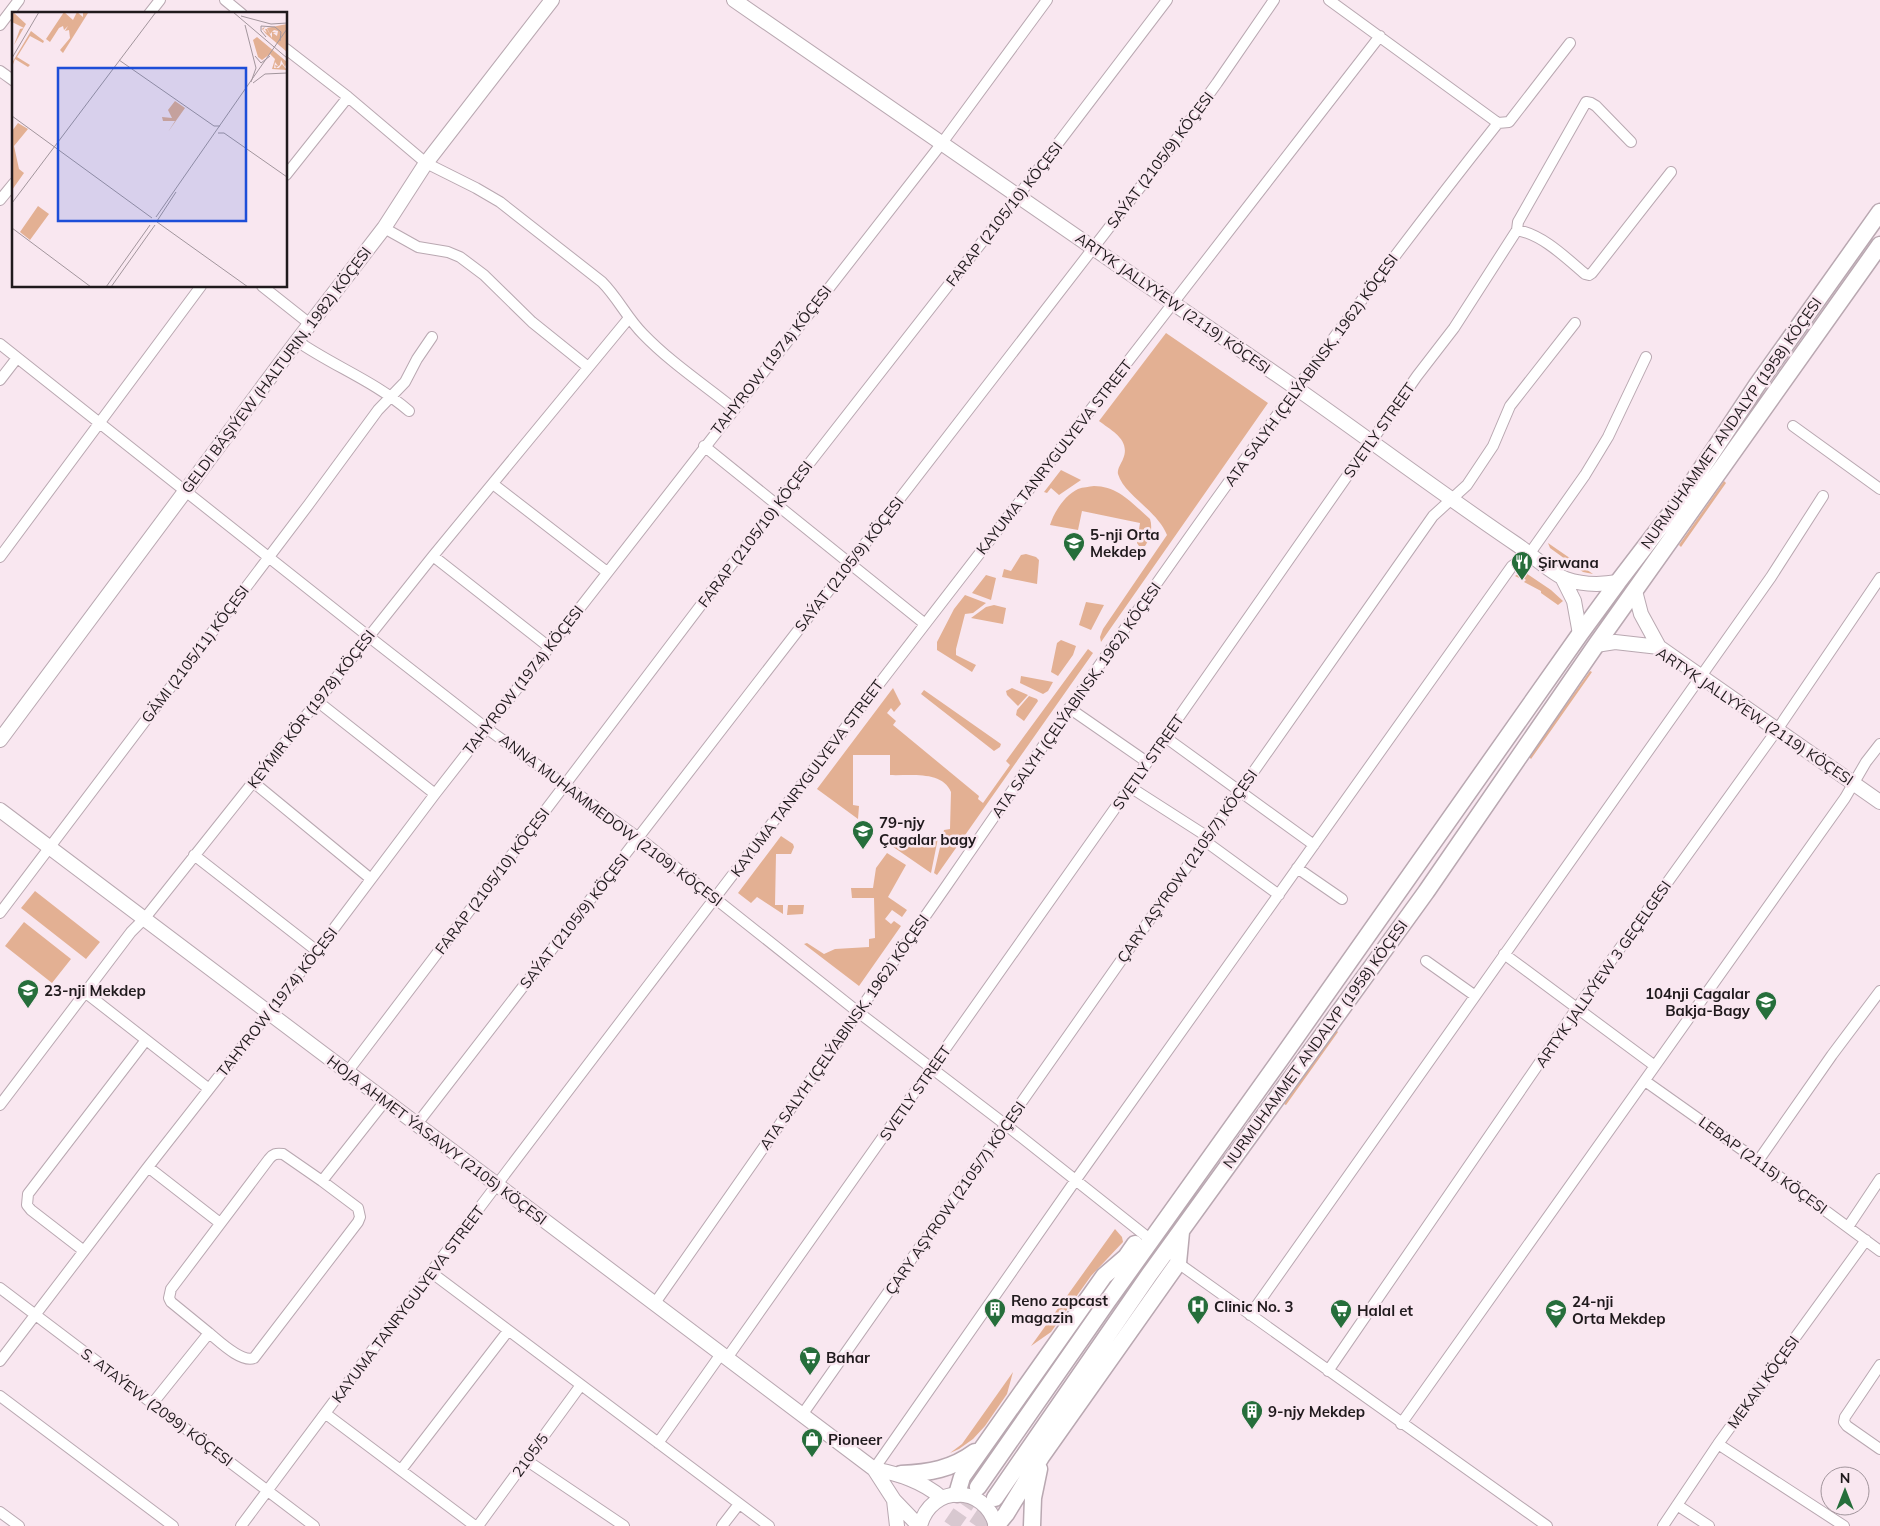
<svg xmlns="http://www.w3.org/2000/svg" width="1880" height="1526" font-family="Mulish,sans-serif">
<rect width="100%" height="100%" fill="#f9e7f0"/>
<!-- green -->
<path fill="#e3b093" d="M1166,333l102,70 -167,239 -1,-5 3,-8 64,-94c-10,-25 -43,-40 -49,-61 -1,-5 3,-10 5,-15 8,-19 -11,-28 -24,-38z
M1061,470l20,10 -22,15 -8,-7 -4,5 -3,-1z
M1724,481l2,2 -45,64 -2,-2z
M1094,486c24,0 39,18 56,33 3,9 0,20 -5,27h-6l-2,-3 3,-20 -58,-12 -4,19 -28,-5c4,-13 15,-30 28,-36 5,-2 11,-2 16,-3z
M1548,543l45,31 -10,-2 -33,-24z
M1026,554l10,3 3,3 -2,24 -35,-7 2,-8 7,2 10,-16z
M1523,571l28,19 12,11 -5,4 -17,-12v-2l-17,-9 2,-2 -5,-4 -2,2 -4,-2z
M986,575l10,3 -5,22 -19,-7z
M965,595l21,8 -13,10 -8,1 -9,35v6l20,10 -4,7 -35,-22v-8l17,-33z
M1086,602l18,3 -13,25 -12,-5z
M994,605l12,3 -3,16 -32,-6 15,-11z
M1061,640l15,6 -3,9 -15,21 -7,-4 6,-29z
M1088,649l5,4 -156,222 -3,-2 10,-43 6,-1 1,-37c-9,-22 -42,-16 -61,-17v-20h-37v50l6,1 -1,13 -41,-30 76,-101 8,16 -7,8 -3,-4 -4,5 9,8 -3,4 86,71 -1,3 5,4 27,-38 -4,-4z
M1590,671l2,1 -61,87 -2,-2z
M1021,676l32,6 -5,9 -5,3 -23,-11z
M1012,688l16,7 -10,11 -11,-11 -1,-4z
M924,690l77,54 -1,3 -6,4 -73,-57z
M1029,696l8,3 1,2 -14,20 -8,-6 1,-5z
M781,836l12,8 1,3 -3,7h-15l-1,51h8v9l-26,-17 -6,6 -13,-10z
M894,837l44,1 -7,35 -45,-31 4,-4z
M887,853l19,12 -18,32 19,13 -5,7 -10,-7 -7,9 6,5 3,-3 7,5 -42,60 -55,-42 3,-1 17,11 11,-5 34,-2v-8l6,-1 -1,-40h-22l-1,-10h22l3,-20z
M35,891l65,51 -14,17 -65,-51z
M788,905h16l-1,9 -16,1z
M24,922l47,37 -19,24 -47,-37z
M1336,1030l2,2 -52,73 -2,-1z
M1115,1229l7,8 1,5 -32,34 -40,56 -20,14z
M1013,1372l-6,22 -22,32 -12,13 -14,10 -9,4 12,-9z"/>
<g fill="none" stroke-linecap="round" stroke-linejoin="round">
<!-- primary-tunnel -->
<path stroke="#d8c8d0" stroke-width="16" stroke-dasharray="16 8" stroke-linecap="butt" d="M951,1526l27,-39
M976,1526l19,-28"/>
<!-- street casing -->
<g stroke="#b9a8b1" stroke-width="12">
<path id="street" d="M225,0l17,14
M1329,0l169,123
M149,14l11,-14
M0,25l19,-25
M286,49l62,48 78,66 50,25 24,14 102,80c16,16 25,36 41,52 27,28 60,50 90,74
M0,71l14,10
M286,175l62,-78
M0,200l14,-17
M384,228l34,19 30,5 12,5 24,18 48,47 56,45
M1517,230l1,-8 68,-120 5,1 5,3 35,36
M262,286l48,38
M297,341c38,26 77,40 112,70
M0,344l368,292 118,92 153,110 219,174 148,113 145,115
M0,380l17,-22
M1793,426l87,63
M704,446l221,178
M493,484l114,88
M433,556l116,91
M0,557l201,-271
M317,701l118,93
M1069,708l78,54
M1165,737l149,108
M253,782l118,97
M1130,787l78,50
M1205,841l74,54
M194,855l123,96
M1297,868l45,31
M0,913l309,-409 69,-94 27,-28 12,-23 15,-22
M1504,954l151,112
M1426,961l48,34
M86,993l123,96
M348,1071l428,-565 242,-310 149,-196
M1645,1081l113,80 122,90
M0,1105l131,-173 14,-14 288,-362 196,-238
M417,1124l745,-965 55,-76 57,-83
M1758,1161l74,-106 48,-64
M148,1167l72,56
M1848,1227l32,-48
M84,1251l-53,-41 -4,-5 1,-11 118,-154
M1178,1263l369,263
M432,1273l337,253
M0,1288l314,238
M655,1303c97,-139 195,-278 292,-418 178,-258 356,-516 551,-762l11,-1 61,-79
M1250,1315l521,-738 52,-81
M209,1333c10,8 32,30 45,25l104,-136 2,-5 -2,-9 -36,-27
M727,1358l403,-571 287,-411 37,-48 63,-98c26,5 48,27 68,44l4,1 3,-2 79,-101
M0,1361l148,-194 169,-216 118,-157 507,-651 105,-143
M1880,1365l-35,52 -1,5 3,4 33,23
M1328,1371l249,-363 200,-278 103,-152
M0,1396l173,130
M152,1404l57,-71 -38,-31 -2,-4 2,-9 98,-130c4,-5 7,-6 14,-5l39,27 63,-80
M326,1414l149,112
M802,1415l631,-899 34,-31 26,-39 17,-40 65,-83
M1401,1424l444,-626 21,-36 14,-18
M658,1443l63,-89
M1718,1444l126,82
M526,1460l98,66
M874,1469l201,-288 437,-615 18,-13 55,-78 23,-38 38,-80
M401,1470l107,-139
M1677,1505l32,21
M0,1512l19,14
M241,1526c373,-502 756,-996 1139,-1490
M478,1526l103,-141
M722,1526l17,-22
M1663,1526l55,-82 148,-204"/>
</g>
<!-- secondary casing -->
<g stroke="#b9a8b1" stroke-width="16">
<path id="secondary" d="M734,0l562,388c74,52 146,106 220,156 12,8 39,32 50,35 17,6 34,6 52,3
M1563,579l11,22 6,33
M1635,591l6,23 18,33
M1596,645l19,-3 44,5 221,155
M0,740l297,-399 87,-113 42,-65 126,-163
M0,810l874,659 20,31 25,26
M874,1469c25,5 48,12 68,29
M894,1500l3,26
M920,1526c11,-42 65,-42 76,0"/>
</g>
<!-- primary casing -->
<g stroke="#b9a8b1" stroke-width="19">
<path id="primary" d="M901,1474c28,-1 51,-5 74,-22
M978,1487l129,-185 175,-245 298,-423 38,-52 62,-81 77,-116 123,-173
M957,1494l5,-17 142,-201 22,-19 9,-13
M995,1498l154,-223 277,-383 170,-247 284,-400
M996,1526l10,-12 35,-57 137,-194 3,-31
M1032,1526l1,-28 6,-29"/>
</g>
<!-- street -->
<use href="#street" stroke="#fff" stroke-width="10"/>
<!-- secondary -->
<use href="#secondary" stroke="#fff" stroke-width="14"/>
<!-- primary -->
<use href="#primary" stroke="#fff" stroke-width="16"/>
</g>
<!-- icons -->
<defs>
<g id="school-pin" transform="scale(1.125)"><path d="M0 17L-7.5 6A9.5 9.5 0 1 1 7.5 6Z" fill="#266e3b" stroke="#f9e7f0"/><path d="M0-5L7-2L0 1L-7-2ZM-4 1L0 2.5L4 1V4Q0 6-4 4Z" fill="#fff"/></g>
<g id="restaurant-pin" transform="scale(1.125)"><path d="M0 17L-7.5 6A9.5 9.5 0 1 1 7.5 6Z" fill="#266e3b" stroke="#f9e7f0"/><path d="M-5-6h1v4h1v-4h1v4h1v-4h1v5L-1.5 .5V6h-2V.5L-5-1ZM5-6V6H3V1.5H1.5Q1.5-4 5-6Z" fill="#fff"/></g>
<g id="hospital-pin" transform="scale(1.125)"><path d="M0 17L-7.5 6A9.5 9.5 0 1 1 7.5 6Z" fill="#266e3b" stroke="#f9e7f0"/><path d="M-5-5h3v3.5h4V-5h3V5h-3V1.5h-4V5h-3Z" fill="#fff"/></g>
<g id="building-pin" transform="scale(1.125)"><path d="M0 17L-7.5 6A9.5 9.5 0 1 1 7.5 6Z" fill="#266e3b" stroke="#f9e7f0"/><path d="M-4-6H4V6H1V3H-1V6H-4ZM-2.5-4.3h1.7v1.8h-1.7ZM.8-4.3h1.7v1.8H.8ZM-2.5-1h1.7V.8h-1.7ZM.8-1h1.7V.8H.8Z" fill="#fff"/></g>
<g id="supermarket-pin" transform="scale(1.125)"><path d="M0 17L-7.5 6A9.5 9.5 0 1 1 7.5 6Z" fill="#266e3b" stroke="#f9e7f0"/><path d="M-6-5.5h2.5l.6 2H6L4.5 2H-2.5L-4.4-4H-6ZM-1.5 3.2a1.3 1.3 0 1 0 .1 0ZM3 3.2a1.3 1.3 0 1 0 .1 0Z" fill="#fff"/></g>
<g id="shop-pin" transform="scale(1.125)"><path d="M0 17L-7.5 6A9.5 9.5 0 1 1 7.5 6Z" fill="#266e3b" stroke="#f9e7f0"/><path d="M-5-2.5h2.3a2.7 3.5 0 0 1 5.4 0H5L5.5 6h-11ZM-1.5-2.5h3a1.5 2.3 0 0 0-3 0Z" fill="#fff"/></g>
</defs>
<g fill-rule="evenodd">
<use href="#school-pin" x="1074" y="543"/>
<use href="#restaurant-pin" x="1522" y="562"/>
<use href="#school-pin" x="863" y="831"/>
<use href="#school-pin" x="28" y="990"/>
<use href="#school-pin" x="1766" y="1002"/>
<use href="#hospital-pin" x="1198" y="1306"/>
<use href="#building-pin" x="995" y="1309"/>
<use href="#supermarket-pin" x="1341" y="1310"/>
<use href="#school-pin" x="1556" y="1310"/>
<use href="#supermarket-pin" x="810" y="1357"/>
<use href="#building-pin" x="1252" y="1411"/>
<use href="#shop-pin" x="812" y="1439"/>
</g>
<g text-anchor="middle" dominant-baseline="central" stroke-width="5" stroke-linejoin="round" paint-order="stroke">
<!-- street labels -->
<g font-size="15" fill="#201a1d" stroke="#f9e7f0">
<text transform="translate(1160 160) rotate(-53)">SAÝAT (2105/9) KÖÇESI</text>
<text transform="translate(1004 214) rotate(-52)">FARAP (2105/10) KÖÇESI</text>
<text transform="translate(1173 303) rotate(35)">ARTYK JALLYÝEW (2119) KÖÇESI</text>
<text transform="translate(771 360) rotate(-52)">TAHYROW (1974) KÖÇESI</text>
<text transform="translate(276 370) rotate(-53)">GELDI BÄŞIÝEW (HALTURIN, 1982) KÖÇESI</text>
<text transform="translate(1311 370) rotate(-54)">ATA SALYH (ÇELÝABINSK, 1962) KÖÇESI</text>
<text transform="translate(1731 423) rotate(-55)">NURMUHAMMET ANDALYP (1958) KÖÇESI</text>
<text transform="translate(1379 430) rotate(-55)">SVETLY STREET</text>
<text transform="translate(1054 457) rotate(-52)">KAYUMA TANRYGULYEVA STREET</text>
<text transform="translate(755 534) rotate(-53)">FARAP (2105/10) KÖÇESI</text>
<text transform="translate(849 564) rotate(-52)">SAÝAT (2105/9) KÖÇESI</text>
<text transform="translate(195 654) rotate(-53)">GÄMI (2105/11) KÖÇESI</text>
<text transform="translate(523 680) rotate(-52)">TAHYROW (1974) KÖÇESI</text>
<text transform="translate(1076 700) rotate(-55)">ATA SALYH (ÇELÝABINSK, 1962) KÖÇESI</text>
<text transform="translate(311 709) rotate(-52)">KEÝMIR KÖR (1978) KÖÇESI</text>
<text transform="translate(1755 716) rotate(34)">ARTYK JALLYÝEW (2119) KÖÇESI</text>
<text transform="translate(1148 762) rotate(-55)">SVETLY STREET</text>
<text transform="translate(807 778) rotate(-53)">KAYUMA TANRYGULYEVA STREET</text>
<text transform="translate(611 820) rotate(37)">ANNA MUHAMMEDOW (2109) KÖÇESI</text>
<text transform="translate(1187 866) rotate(-55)">ÇARY AŞYROW (2105/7) KÖÇESI</text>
<text transform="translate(492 881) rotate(-53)">FARAP (2105/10) KÖÇESI</text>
<text transform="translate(574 921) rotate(-52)">SAÝAT (2105/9) KÖÇESI</text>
<text transform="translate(1603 974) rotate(-55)">ARTYK JALLYÝEW 3 GEÇELGESI</text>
<text transform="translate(277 1002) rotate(-52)">TAHYROW (1974) KÖÇESI</text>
<text transform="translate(844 1032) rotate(-55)">ATA SALYH (ÇELÝABINSK, 1962) KÖÇESI</text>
<text transform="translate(1315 1044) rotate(-54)">NURMUHAMMET ANDALYP (1958) KÖÇESI</text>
<text transform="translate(915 1093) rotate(-55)">SVETLY STREET</text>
<text transform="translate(437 1140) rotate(37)">HOJA AHMET ÝASAWY (2105) KÖÇESI</text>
<text transform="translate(1763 1165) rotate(36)">LEBAP (2115) KÖÇESI</text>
<text transform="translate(955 1198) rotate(-55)">ÇARY AŞYROW (2105/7) KÖÇESI</text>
<text transform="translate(408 1304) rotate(-53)">KAYUMA TANRYGULYEVA STREET</text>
<text transform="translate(1763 1382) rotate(-54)">MEKAN KÖÇESI</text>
<text transform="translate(157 1407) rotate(37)">S. ATAÝEW (2099) KÖÇESI</text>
<text transform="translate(530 1455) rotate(-54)">2105/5</text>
</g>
<!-- poi labels -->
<g font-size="15" font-weight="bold" fill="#201a1d" stroke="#f9e7f0" text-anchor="start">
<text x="1090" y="534">5-nji Orta<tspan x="1090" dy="17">Mekdep</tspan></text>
<text x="1538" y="562">Şirwana</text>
<text x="879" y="822">79-njy<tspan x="879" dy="17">Çagalar bagy</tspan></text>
<text x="44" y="990">23-nji Mekdep</text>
<text x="1750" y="993" text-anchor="end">104nji Cagalar<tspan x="1750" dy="17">Bakja-Bagy</tspan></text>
<text x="1011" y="1300">Reno zapcast<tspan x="1011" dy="17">magazin</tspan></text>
<text x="1572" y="1301">24-nji<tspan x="1572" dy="17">Orta Mekdep</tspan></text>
<text x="1214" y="1306">Clinic No. 3</text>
<text x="1357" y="1310">Halal et</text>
<text x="826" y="1357">Bahar</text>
<text x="1268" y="1411">9-njy Mekdep</text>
<text x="828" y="1439">Pioneer</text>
</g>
</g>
<!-- overview -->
<g transform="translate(12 12)">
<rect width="275" height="275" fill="#f9e7f0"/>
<path d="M1,0l13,12 -12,21 6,-16 4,-1 -12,-6zM52,0l9,8 4,-8 6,5v-5l5,1 -25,40 -3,-3 10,-12 -1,-8 -4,1 3,-5 -4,4 -1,-4 -4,2 -9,14 -4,-3zM275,12l-1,24 1,4 -21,-18 -4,-5 1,-1 2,-1 -2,3 4,3 -2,-4h2l5,9v-6h5l-4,1 4,3 1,-5 -4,-1 -4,4 -3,-6zM19,19l13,10 -1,2 -13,-7 -13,21 13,8 -2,2 -13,-8 -3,8v-4zM245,25l30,25 -2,5 -4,-7 -1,5 -4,3 -1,-3 3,1 -3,-4 -1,6h5l3,-4 5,6 -15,-1 3,-10 -5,-5 -8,6 -4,-3 -5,-17zM163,89l10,7 -17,24 7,-11h-12l-1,-4 10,1 -4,-8zM6,111l10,6 -14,17 5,23 5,4 -12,17v-59zM26,194l11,8 -19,26 -10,-8z" fill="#e3b093"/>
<path fill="none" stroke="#a2959c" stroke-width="1" d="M221,0l54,46M229,4l30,8 16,-1M233,13l11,43 -5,14M254,25l-5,-6v-5l14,1 6,5 -1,9M243,44l6,7 9,-7M0,46l27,-46M107,48l95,66h6M241,71l12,-9 22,-1M0,104l140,102M206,121h6l63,44M0,191l144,-191M144,205l131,-188M145,209l19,-29M145,210l91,65M0,216l79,59M94,275l44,-62M99,275l44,-62"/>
<path fill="#1d4ed8" fill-opacity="0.15" stroke="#1d4ed8" stroke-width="2.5" d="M46,56h188v153h-188z"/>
<rect width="275" height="275" fill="none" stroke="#201a1d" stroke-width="2.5"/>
</g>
<!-- north arrow -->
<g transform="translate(1845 1491)"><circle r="24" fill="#f9e7f0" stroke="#a2959c"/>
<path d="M0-4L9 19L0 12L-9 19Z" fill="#266e3b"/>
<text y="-8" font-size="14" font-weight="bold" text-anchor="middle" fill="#201a1d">N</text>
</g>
</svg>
